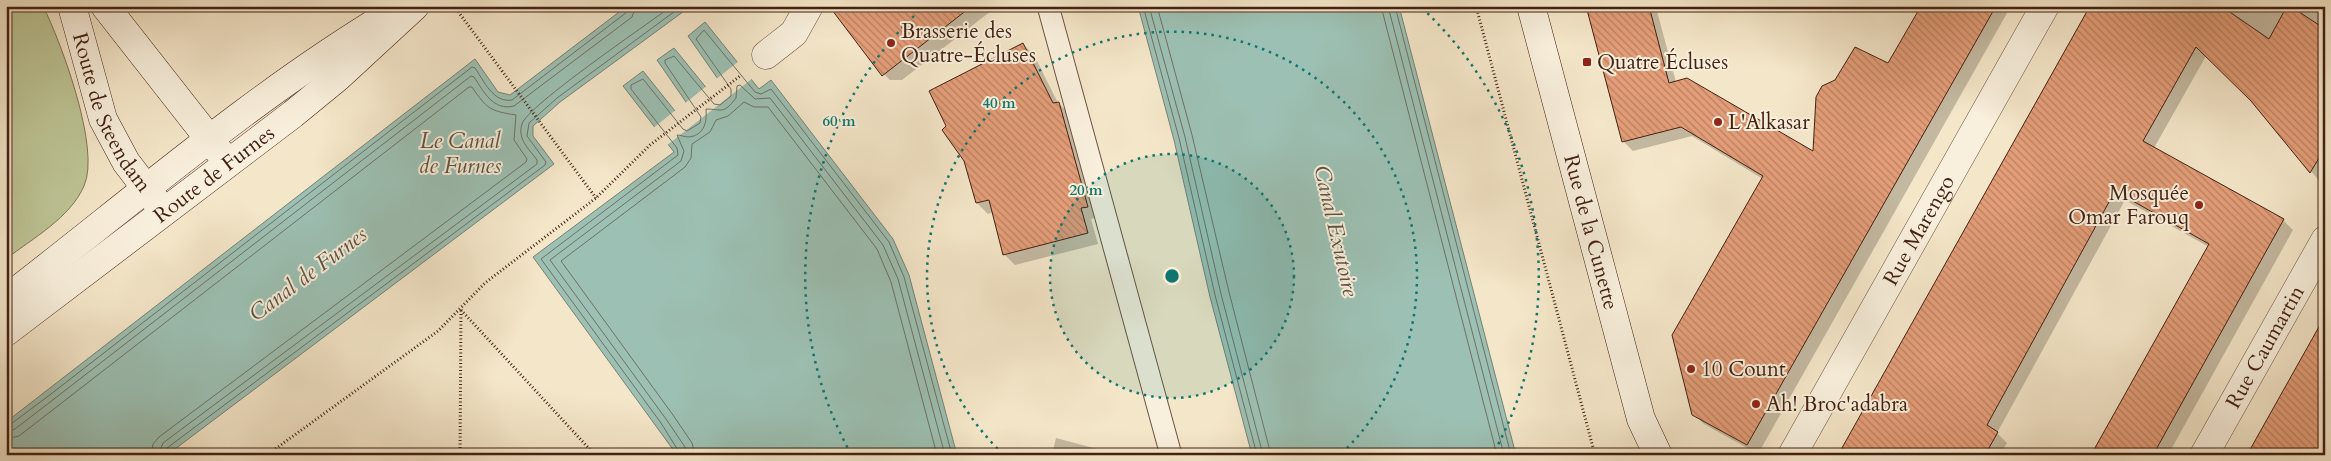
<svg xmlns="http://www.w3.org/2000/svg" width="2331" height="461" font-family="Cardo,serif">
<defs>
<pattern id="building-back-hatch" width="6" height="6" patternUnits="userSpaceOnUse" patternTransform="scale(1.25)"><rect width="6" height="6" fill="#e39d78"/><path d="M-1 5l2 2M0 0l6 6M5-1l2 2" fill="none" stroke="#ba8061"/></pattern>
</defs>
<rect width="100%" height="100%" fill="#f4e6c9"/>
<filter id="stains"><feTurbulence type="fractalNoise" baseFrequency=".004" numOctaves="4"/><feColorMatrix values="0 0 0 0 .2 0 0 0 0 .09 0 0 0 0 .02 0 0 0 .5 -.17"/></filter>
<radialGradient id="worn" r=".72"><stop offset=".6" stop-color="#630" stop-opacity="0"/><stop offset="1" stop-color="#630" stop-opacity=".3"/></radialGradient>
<!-- grass -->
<path fill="#bdc495" stroke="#807254" d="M6,6h37c18,36 58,143 41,180 -14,32 -51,52 -78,73z"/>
<!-- water -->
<path fill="#9cc0b3" stroke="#788073" d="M627,6h64l-131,96 -27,24v10l21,28 -387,291h-161v-33l469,-363 23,33 12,3z
M1138,6h261l117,449h-264l-42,-158 -36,-157z
M705,22l54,67 12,-9 122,159 16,36 48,180h-280l-144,-198 141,-105 -51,-66 20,-15 44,55 10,-8 -40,-58 17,-12 43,53 10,-9 -39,-56z"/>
<!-- pier -->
<path fill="#f4e6c9" d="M739,61l14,17 -87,68 -14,-17 25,-20 11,14 5,-5 -9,-14 24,-19 10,12 6,-5 -9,-12z"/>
<!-- shadow -->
<path fill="#0003" d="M837,6h150l4,5 -89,69h-12l-11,-11z
M1587,6h65l5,5 19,71 138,71 75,-88 33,-59h89l-253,448 -54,-30 -10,-10 69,-235 -71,-43 -59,15 -10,-10z
M2092,6h233v168l-5,8 -66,-80 -48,-46 -52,92 129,72 10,10 -125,225h-75l116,-208 -84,-47 -128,233 10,10 -7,12h-160z
M1023,44l11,11 24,48 12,11 28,103 -7,2 7,25 -83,21 -11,-11 -11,-42 -5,2 -11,-11z
M2325,318v137h-77z
M1056,438l64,17h-68z"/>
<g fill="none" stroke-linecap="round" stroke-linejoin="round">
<!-- shore -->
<path stroke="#707063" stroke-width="1" d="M1143,6l36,132 36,157 42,160
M1149,6l36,131 36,157 42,161
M1157,6l35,129 37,157 42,163
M1381,6l116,449
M1388,6l116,449
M1395,6l116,449
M6,425l5,-1 40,-30 421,-327 3,1c9,13 18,35 37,32l115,-88 3,-6
M6,432l9,-3 39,-30 417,-323 3,1c10,15 19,34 40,29l118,-89 4,-11
M6,439l13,-3 40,-31 410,-318h3c15,22 18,24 44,28l-2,25 13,19 -1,3 -367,275 -6,7 -2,11
M158,455l5,-12 374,-279v-4c-8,-11 -20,-21 -15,-36 5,-18 127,-101 150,-118
M165,455l2,-7 378,-283 1,-3 -19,-26 2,-13 28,-25 125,-92
M681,455l-20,-32 -120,-164 137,-104 -1,-7 -46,-59v-4l12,-6 40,50 4,2 13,-8 1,-6 -36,-54v-3l9,-4 40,48 6,1 11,-9v-7l-35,-50 8,-9 51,62 6,2 10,-5 118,153 15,35 48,178
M687,455l-2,-8 -19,-28 -116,-159 131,-99 3,-10 -7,-16c4,0 7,2 12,2 16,-2 18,-16 17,-28 16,0 17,6 30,-11l1,-12 3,-1 15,14 15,-1 113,147 15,34 47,176
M695,455l-3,-12 -19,-28 -112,-154 124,-94 6,-9 1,-14 18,-12 6,-12 12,-4 16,-14 10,5h14l109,142 14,33 46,173"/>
</g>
<!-- building -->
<path fill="url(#building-back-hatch)" stroke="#432113" d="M829,6h143l-90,70z
M1586,6h63l20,77 18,-5 126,73 3,-54 6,-11 13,-6 20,-33 33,16 33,-57h75l-249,439 -55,-30 -20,-80 91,-159 -82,-49 -59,15z
M2090,6h131l48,33 18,-33h3l35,23v119l-15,25 -59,-72 -55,-54 -53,94 141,78 -131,236h-62l118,-211 -94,-53 -128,234 11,7 -13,23h-147z
M1023,43l30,60 6,-1 29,105 -7,1 7,25 -85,22 -14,-55 -13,3 -12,-42 -22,-31 4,-4 -17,-35z
M2325,316v124l-9,15h-69z"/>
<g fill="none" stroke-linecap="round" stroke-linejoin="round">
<!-- lane casing -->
<g stroke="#6f5240" stroke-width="23">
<path id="lane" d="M1048,6l123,449"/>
</g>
<!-- street casing -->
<g stroke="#6f5240" stroke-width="29">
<g id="street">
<path d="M766,55l28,-22 15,-27"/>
<path id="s1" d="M1792,455l253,-449"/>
<path id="s2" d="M2204,455l121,-215"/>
</g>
</g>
<!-- secondary casing -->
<g stroke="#432113" stroke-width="29">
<g id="secondary">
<path id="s3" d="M72,6l31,113 23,43 32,42"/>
<path d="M105,6l116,148"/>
<path id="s4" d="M1531,6l110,413 17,36"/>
<path d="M6,299c126,-97 246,-202 382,-284"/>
<path id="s5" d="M6,332l287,-218 44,-36 78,-72"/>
</g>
</g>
<!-- path -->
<path stroke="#432113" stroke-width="3" stroke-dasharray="1 2.5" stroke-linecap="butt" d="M454,6l142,192
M1476,6l119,449
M461,310l134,145
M267,455l171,-124 47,-48 111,-85 54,-53 90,-69
M460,455l1,-145"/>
<!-- lane -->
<use href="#lane" stroke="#f8efdc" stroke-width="21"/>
<!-- street -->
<use href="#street" stroke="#f8efdc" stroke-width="28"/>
<!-- secondary -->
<use href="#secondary" stroke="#f8efdc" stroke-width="28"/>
</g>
<!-- distance rings -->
<circle cx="1172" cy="276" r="122" fill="#0f766e" fill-opacity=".12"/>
<g fill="none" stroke="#0f766e" stroke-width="2.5" stroke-dasharray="2.5 5">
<circle cx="1172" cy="276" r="122"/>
<path d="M1003 454A245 245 0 1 1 1341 454"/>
<path d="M851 454A367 367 0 0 1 922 8M1422 8A367 367 0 0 1 1493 454"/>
</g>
<!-- markers -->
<g fill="#8f2418" stroke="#f8efdc" stroke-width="2">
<circle cx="891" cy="43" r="5"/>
<rect x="1582" y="57" width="10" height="10" rx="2.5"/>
<circle cx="1718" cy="122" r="5"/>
<circle cx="2199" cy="205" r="5"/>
<circle cx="1691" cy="369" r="5"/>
<circle cx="1756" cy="404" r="5"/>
</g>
<g text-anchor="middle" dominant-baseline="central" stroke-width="4" stroke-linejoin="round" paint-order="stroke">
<!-- poi labels -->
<g font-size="21" fill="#432113" stroke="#f8efdc" text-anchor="start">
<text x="901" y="31">Brasserie des<tspan x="901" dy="24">Quatre-Écluses</tspan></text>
<text x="1597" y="62">Quatre Écluses</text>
<text x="1728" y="122">L'Alkasar</text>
<text x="2189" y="193" text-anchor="end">Mosquée<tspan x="2189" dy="24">Omar Farouq</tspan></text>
<text x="1701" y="369">10 Count</text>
<text x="1766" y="404">Ah! Broc'adabra</text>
</g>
<!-- street labels -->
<g font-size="21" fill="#432113" stroke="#f8efdc">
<text stroke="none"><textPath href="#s3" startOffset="114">Route de Steendam</textPath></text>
<text stroke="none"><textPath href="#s5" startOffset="261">Route de Furnes</textPath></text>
<text stroke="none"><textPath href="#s1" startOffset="258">Rue Marengo</textPath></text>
<text stroke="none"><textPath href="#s4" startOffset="234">Rue de la Cunette</textPath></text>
<text stroke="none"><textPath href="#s2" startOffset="124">Rue Caumartin</textPath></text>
</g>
<!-- water labels -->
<g font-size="22" font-style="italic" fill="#5e5143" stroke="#f8efdc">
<text x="460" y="141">Le Canal<tspan x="460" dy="25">de Furnes</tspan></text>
<text transform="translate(1336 231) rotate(77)">Canal Exutoire</text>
<text transform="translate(308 274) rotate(-37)">Canal de Furnes</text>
</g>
</g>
<circle cx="1172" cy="276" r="8" fill="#0f766e" stroke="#f8efdc" stroke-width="2.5"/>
<g font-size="15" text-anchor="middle" font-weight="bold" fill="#0f766e" stroke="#f8efdc" stroke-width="4" stroke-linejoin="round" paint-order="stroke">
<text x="999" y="108">40 m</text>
<text x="839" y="126">60 m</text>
<text x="1086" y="195">20 m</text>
</g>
<!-- margin -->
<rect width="2331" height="461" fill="none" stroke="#f4e6c9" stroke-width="25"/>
<rect x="8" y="8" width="2316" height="446" fill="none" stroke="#432113" stroke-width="2.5"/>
<rect x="12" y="12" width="2306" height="436" fill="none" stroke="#432113"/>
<rect width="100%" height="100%" filter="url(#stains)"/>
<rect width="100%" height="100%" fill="url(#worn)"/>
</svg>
